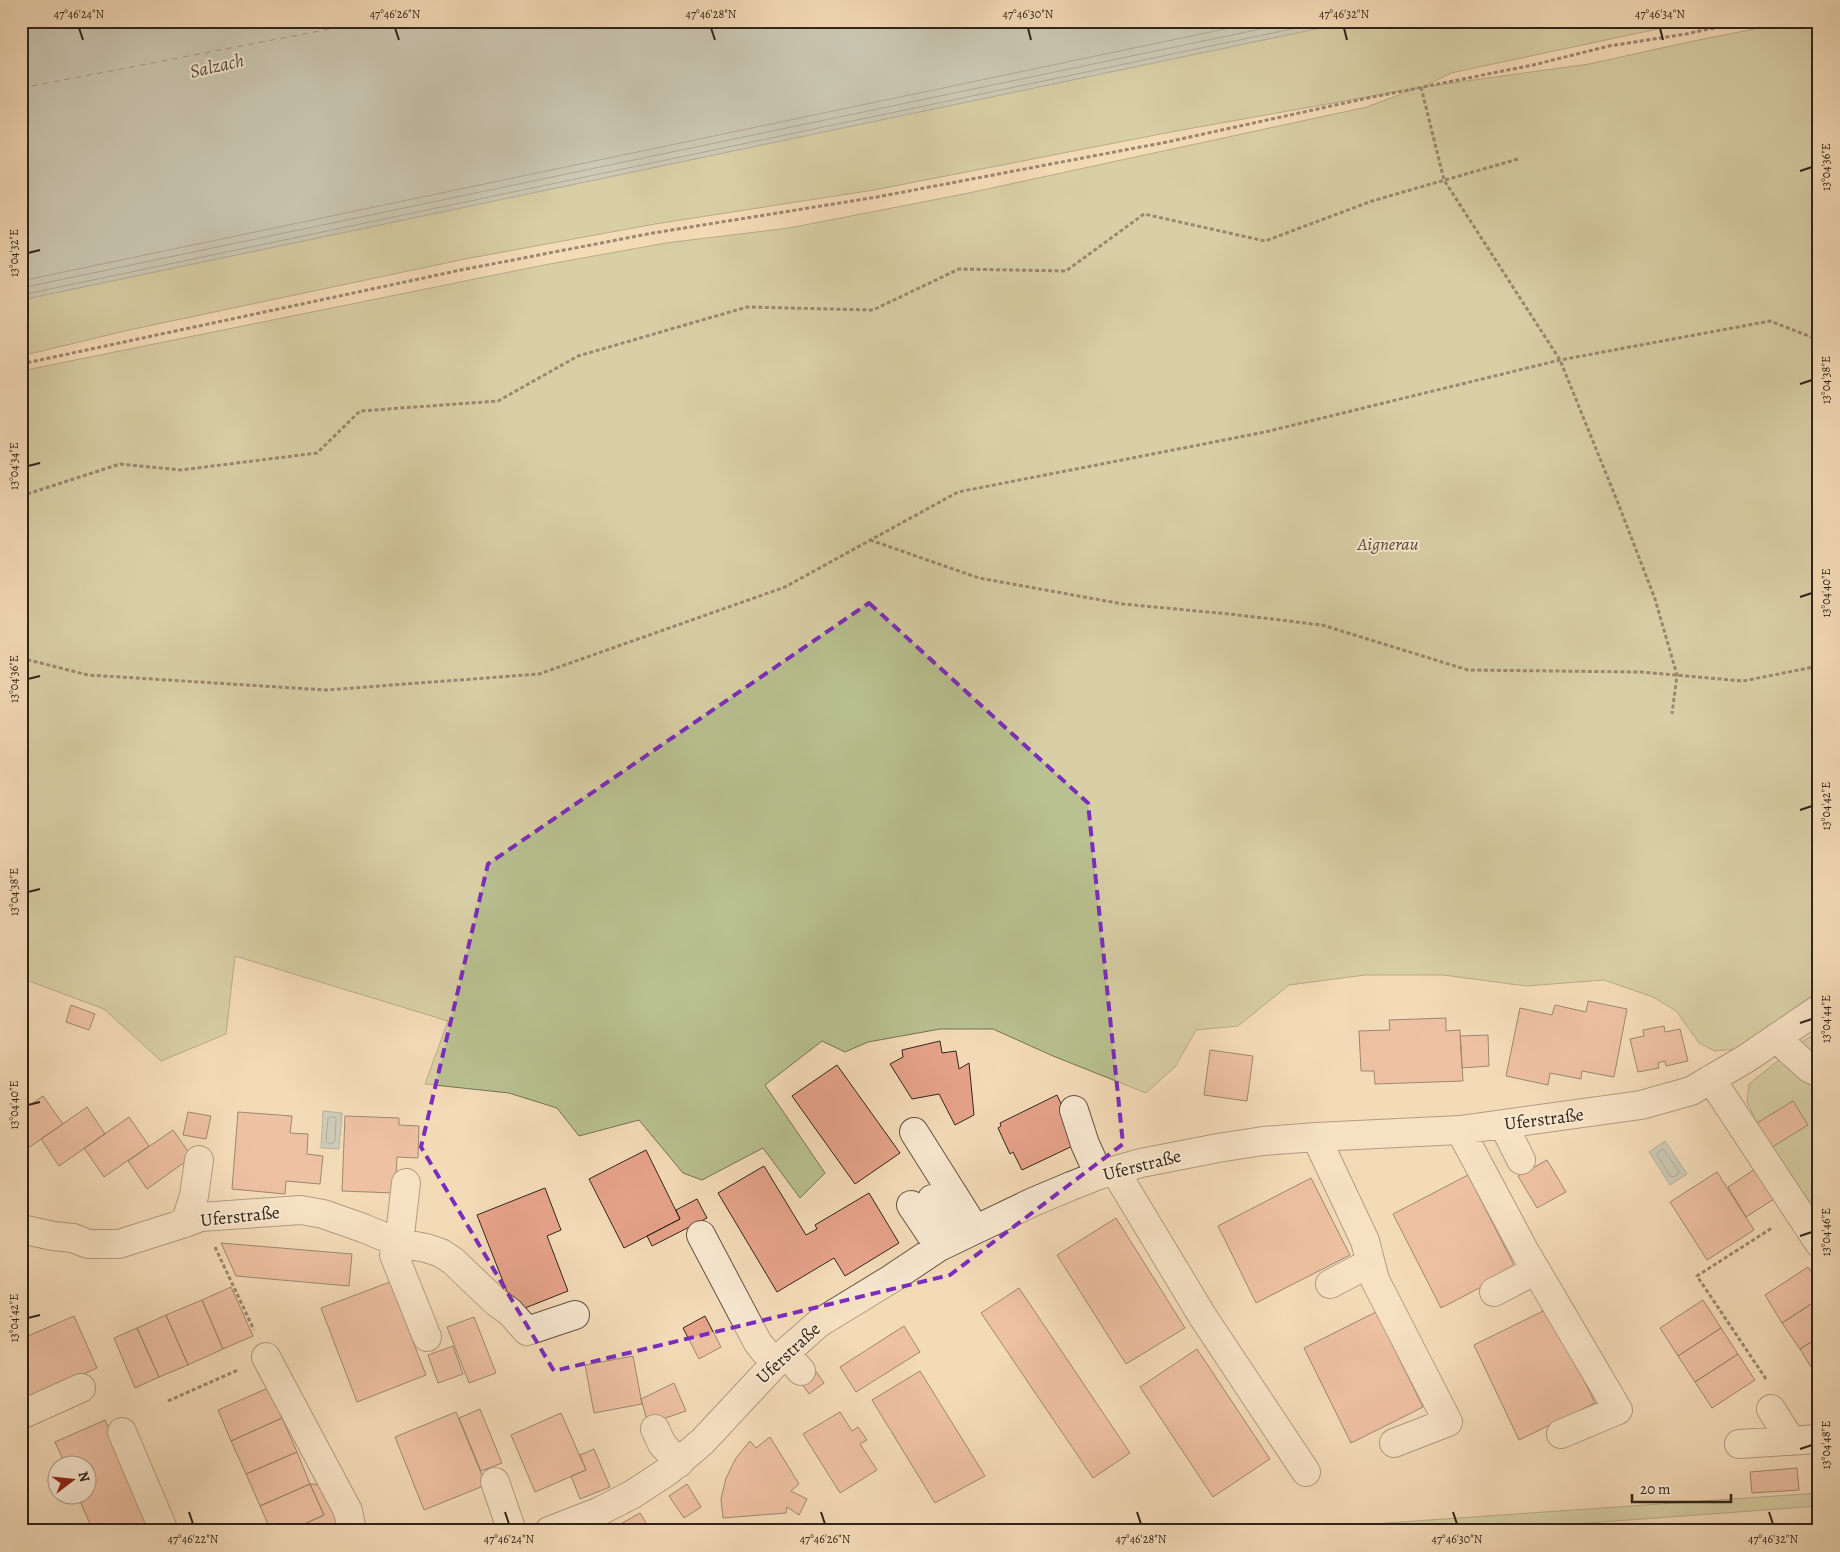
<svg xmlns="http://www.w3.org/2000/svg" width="1840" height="1552" font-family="Alegreya,serif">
<rect width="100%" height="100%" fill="#f4dbb8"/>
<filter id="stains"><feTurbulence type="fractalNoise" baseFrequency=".004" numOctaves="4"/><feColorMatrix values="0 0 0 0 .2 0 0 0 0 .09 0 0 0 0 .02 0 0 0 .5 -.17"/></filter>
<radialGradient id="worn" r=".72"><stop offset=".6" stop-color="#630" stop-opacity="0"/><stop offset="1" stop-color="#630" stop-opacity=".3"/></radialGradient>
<!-- green -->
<path fill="#b9c190" stroke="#767255" d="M1354,21h341l-244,52 -28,14 166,-23 100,-22 105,-21h25v980l-71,47 -33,3 -16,-8 -23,-32 -23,-14 -49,-17 -78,6 -83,-11h-78l-76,10 -51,41 -42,4 -21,37 -29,26 -93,-37 -60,-27h-53l-72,13 -23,10 -23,-11 -57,44 60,88 -25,25 -37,-50 -61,32 -19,-7 -44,-53 -60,16 -22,-28 -48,-15 -84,-9 23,-63 -213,-65 -9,78 -65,27 -57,-52 -83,-31v-607l523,-106 122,-22 123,-15 175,-34 403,-87 50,-19 -241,43 -302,59 -219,34 -190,35 -336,71 -108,26v-56z
M1819,1031v186l-62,-94 -10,-21 2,-18 51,-41z
M1819,1493v13l-340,25h-208z"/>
<!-- water -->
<path fill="#9eb9b7" stroke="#737d78" d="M21,21h1333l-1333,279z
M323,1111l19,2 -3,36 -18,-1z
M1665,1141l22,33 -17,11 -21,-33z"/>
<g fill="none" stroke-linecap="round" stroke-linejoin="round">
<!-- shore -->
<path stroke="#686e68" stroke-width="1" d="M21,281l1242,-260
M21,288l1278,-267
M21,295l1309,-274
M330,1117h5l1,2 -1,22 -2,2h-5l-2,-2 2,-22z
M1663,1149l16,22 -1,3 -5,3 -3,-1 -13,-21 1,-3z"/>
<!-- ferry -->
<path stroke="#525149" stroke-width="1" stroke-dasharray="6 5" stroke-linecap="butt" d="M21,88l351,-67"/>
</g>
<!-- building -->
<path fill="#e6a38a" stroke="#32241a" d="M1588,1001l39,8 -13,68 -32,-6 -1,8 -31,-6 -2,12 -42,-9 14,-68 32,7 3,-10 31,7z
M71,1005l24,9 -6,16 -23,-8z
M1446,1018v13l14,-1 3,51 -88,3 -1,-13h-13l-2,-40 31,-1 -1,-10z
M1664,1026l1,6 15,-3 8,32 -22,5 -1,-5 -7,2 1,5 -21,4 -8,-33 14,-3 -1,-6z
M1488,1035l1,31 -27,2 -2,-32z
M940,1041l2,12 14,-2 3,18 10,-6 5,52 -19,10 -16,-31 -27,5 -22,-35 13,-7 -1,-7z
M1210,1050l43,6 -6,45 -43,-6z
M837,1065l63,88 -45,31 -63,-88z
M1057,1095l22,48 -57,27 -9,-18 -3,2 -12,-26 3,-2 -1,-3z
M43,1096l20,28 -42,29v-42z
M1793,1101l15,24 -36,22 -15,-24z
M87,1107l18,27 -46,32 -18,-27z
M188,1112l23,4 -5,23 -23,-4z
M238,1112l54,4 -2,17 18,1 -1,20 16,2 -3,28 -34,-3 -1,13 -53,-5z
M345,1116l54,2v7l20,1 -1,32 -21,-1 -2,36 -53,-2z
M129,1117l20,29 -45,31 -20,-29z
M173,1130l19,27 -45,32 -19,-28z
M646,1150l34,69 -56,29 -35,-69z
M1547,1160l19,32 -29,16 -19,-32z
M764,1166l42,69 11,-6 -2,-4 54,-32 30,50 -54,33 -11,-18 -57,34 -59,-99z
M1755,1169l19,30 -28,18 -18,-30z
M1717,1172l37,58 -47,30 -37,-58z
M1468,1175l48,94 -75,39 -48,-94z
M1311,1178l39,77 -94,48 -38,-77z
M545,1188l16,42 -14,6 21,55 -53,21 -38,-97z
M697,1199l10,19 -55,28 -5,-10 33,-17 -4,-9z
M1116,1218l69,110 -59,36 -69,-109z
M221,1243l131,11 -3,32 -113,-10z
M1808,1267l11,16v16l-37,24 -17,-28z
M390,1282l36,93 -69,27 -36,-94z
M231,1287l22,49 -30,13 -21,-49z
M1019,1288l111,165 -37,25 -112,-165z
M1819,1299v38l-19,12 -18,-26z
M202,1300l21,49 -35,16 -22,-50z
M1703,1300l18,28 -43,28 -18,-28z
M1549,1308l46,95 -76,37 -45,-95z
M1376,1312l47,95 -72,36 -47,-95z
M166,1315l22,50 -29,12 -22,-49z
M74,1316l23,52 -76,33v-62z
M705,1316l16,31 -22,12 -16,-31z
M474,1317l22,56 -27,10 -22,-56z
M904,1326l16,26 -64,40 -16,-25z
M137,1328l22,49 -24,11 -21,-50z
M1721,1328l17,26 -43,28 -17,-26z
M1819,1337v36l-3,2 -16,-26z
M453,1346l10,28 -25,9 -10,-28z
M1197,1349l73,110 -57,38 -73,-110z
M1738,1354l17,26 -43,28 -17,-26z
M633,1356l9,48 -48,9 -9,-48z
M813,1367l11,16 -15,11 -11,-16z
M920,1371l65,105 -50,27 -63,-103z
M674,1383l12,28 -38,13 -7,-25z
M268,1388l14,30 -51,23 -13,-31z
M480,1409l22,54 -21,8 -22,-53z
M456,1412l30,73 -62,25 -29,-73z
M840,1412l12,19 6,-4 9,13 -7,4 17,26 -37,23 -37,-59z
M561,1413l25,57 -51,22 -24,-57z
M282,1418l15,34 -51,22 -15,-33z
M105,1420l48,111h-60l-16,-37h11v-30h-23l-10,-22z
M770,1437l29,47 -8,7 16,8 -8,16 -12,-8 -1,6 -63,5 -2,-19 5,-21 10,-20 14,-17 6,7z
M594,1449l16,38 -30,12 -9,-23 15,-6 -6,-15z
M297,1452l13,32 -50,22 -14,-32z
M1812,1467h7v23h-5z
M1797,1468l2,22 -47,3 -2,-21z
M310,1484l18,1 16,38 -14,6 1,2h-41l34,-16z
M310,1484l14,31 -36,16h-17l-11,-25z
M687,1484l14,23 -17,11 -15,-22z
M640,1513l11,18h-29l-3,-6z"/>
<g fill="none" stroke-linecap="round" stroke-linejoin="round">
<!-- minor casing -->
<g stroke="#625242" stroke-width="30">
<path id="minor" d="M1776,1038l33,30 10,5
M1711,1079l108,164
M1074,1110l11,34 14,31
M1503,1124l18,36
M1460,1130l64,120 94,160 -57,24
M914,1132l61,97
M1316,1137l49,104 10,39 73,142 -54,21
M1115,1171l88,146 103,155
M406,1183l-7,60 -5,12 33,82
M932,1199l26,39
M911,1205l28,42
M185,1223l9,-27 5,-36
M21,1229l32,7 20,2 15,6h31l66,-21 16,-6 100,-7 22,4 40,14 36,15 27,5 15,5 12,8 43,41 14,10 17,19 48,-16
M701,1235l57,108 17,21
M1330,1284l40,-21
M1494,1292l42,-22
M785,1353l16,18
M266,1357l82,154 4,20
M1771,1409l20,32
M21,1415l60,-27
M655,1429l7,15 17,19
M122,1432l42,99
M1739,1444l80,-5
M495,1482l17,49
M549,1531l49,-19 35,-18 35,-23 35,-30 82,-88 34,-30 72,-44 48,-32 94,-45 38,-16 28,-11 42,-12 77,-15 45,-7 53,-4 144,-7 181,-25 50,-14 56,-33 72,-49"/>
</g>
<!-- path -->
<path stroke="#32241a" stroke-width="3" stroke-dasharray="4 2.5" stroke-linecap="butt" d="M1814,21l5,37
M1421,87l23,93 116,180 58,143 37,96 22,76 -5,39
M1817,339l2,-58
M21,364l440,-94 192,-37 224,-36 290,-55 196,-43 170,-34 76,-19 77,-12 60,-13
M21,496l99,-32 61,6 136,-17 43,-42 138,-10 80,-45 169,-49 126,3 86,-41 107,2 78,-57 121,27 107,-40 146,-42
M870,540l109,38 144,26 106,10 93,11 146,45 173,2 102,9 76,-15
M21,658l67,17 238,15 213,-16 246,-87 173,-95 307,-60 295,-72 210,-39 49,19
M215,1247l39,83
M1766,1379l-69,-103 75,-48
M168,1401l70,-31"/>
<!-- minor -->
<use href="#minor" stroke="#f8e8d1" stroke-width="28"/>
<!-- rail casing -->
<g stroke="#32241a" stroke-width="5.5">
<path id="rail" d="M1730,1531l89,-6"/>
</g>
<!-- rail -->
<use href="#rail" stroke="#f8e8d1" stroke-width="4" stroke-dasharray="11" stroke-linecap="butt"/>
</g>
<!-- marked area -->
<path d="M0 0H1840V1552H0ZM869,603l219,200 35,341 -173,131 -396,96 -133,-224 67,-283z" fill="#f4dbb8" fill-opacity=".55" fill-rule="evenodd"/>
<path fill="none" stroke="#7b2cbf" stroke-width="4" stroke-dasharray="10 6" stroke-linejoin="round" d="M869,603l219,200 35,341 -173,131 -396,96 -133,-224 67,-283z"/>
<!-- ticks -->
<path fill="none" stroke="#32241a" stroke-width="2" d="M79,28l4,12M395,28l4,12M711,28l4,12M1028,28l3,12M1344,28l3,12M1660,28l3,12M1800,171l12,-4M28,253l12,-3M1800,384l12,-4M28,466l12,-3M1800,597l12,-4M28,679l12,-3M1800,810l12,-4M28,892l12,-3M1800,1023l12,-4M28,1105l12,-3M1800,1236l12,-4M28,1318l12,-3M1800,1449l12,-4M189,1512l4,12M505,1512l4,12M821,1512l4,12M1137,1512l4,12M1453,1512l4,12M1769,1512l4,12"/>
<g text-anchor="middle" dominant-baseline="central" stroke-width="4" stroke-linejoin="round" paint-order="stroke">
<!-- park labels -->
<g font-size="18" font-style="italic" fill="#544b38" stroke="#f8e8d1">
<text x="1388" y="544">Aignerau</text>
</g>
<!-- street labels -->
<g font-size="18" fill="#32241a" stroke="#f8e8d1">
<text transform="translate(1544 1119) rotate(-7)">Uferstraße</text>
<text transform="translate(1142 1165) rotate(-14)">Uferstraße</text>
<text transform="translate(240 1216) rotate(-6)">Uferstraße</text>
<text transform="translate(788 1353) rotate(-43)">Uferstraße</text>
</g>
<!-- water labels -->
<g font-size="19" font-style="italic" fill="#525149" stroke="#f8e8d1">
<text transform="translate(217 66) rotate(-13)">Salzach</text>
</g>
</g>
<!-- margin -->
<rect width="1840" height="1552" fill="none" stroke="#f4dbb8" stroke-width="55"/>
<!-- north arrow -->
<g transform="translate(72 1480) rotate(74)"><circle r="24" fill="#f8e8d1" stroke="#a99a88"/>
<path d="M0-4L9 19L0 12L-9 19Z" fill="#8f2418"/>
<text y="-8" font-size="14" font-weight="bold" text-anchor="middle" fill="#32241a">N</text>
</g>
<!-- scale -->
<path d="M1632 1494v8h99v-8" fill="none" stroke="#32241a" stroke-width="2.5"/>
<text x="1640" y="1494" font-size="15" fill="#32241a" stroke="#f8e8d1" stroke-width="4" paint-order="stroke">20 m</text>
<rect x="28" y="28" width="1784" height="1496" fill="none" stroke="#32241a" stroke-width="2"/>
<g font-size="12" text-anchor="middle" fill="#32241a">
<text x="79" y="18">47°46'24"N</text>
<text x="395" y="18">47°46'26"N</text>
<text x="711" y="18">47°46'28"N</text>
<text x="1028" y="18">47°46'30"N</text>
<text x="1344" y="18">47°46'32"N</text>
<text x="1660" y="18">47°46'34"N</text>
<text transform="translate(1826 167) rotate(-90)" y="4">13°04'36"E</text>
<text transform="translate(14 253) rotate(-90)" y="4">13°04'32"E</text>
<text transform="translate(1826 380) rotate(-90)" y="4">13°04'38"E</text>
<text transform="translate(14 466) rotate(-90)" y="4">13°04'34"E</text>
<text transform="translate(1826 593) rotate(-90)" y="4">13°04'40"E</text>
<text transform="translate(14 679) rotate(-90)" y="4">13°04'36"E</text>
<text transform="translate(1826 806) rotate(-90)" y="4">13°04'42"E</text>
<text transform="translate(14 892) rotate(-90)" y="4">13°04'38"E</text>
<text transform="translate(1826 1019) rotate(-90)" y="4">13°04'44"E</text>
<text transform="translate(14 1105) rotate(-90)" y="4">13°04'40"E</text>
<text transform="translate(1826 1232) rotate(-90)" y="4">13°04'46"E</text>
<text transform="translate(14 1318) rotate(-90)" y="4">13°04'42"E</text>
<text transform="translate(1826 1445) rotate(-90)" y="4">13°04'48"E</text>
<text x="193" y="1543">47°46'22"N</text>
<text x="509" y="1543">47°46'24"N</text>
<text x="825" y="1543">47°46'26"N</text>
<text x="1141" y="1543">47°46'28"N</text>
<text x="1457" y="1543">47°46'30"N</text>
<text x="1773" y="1543">47°46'32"N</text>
</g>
<rect width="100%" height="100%" filter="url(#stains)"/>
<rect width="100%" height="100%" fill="url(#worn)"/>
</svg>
